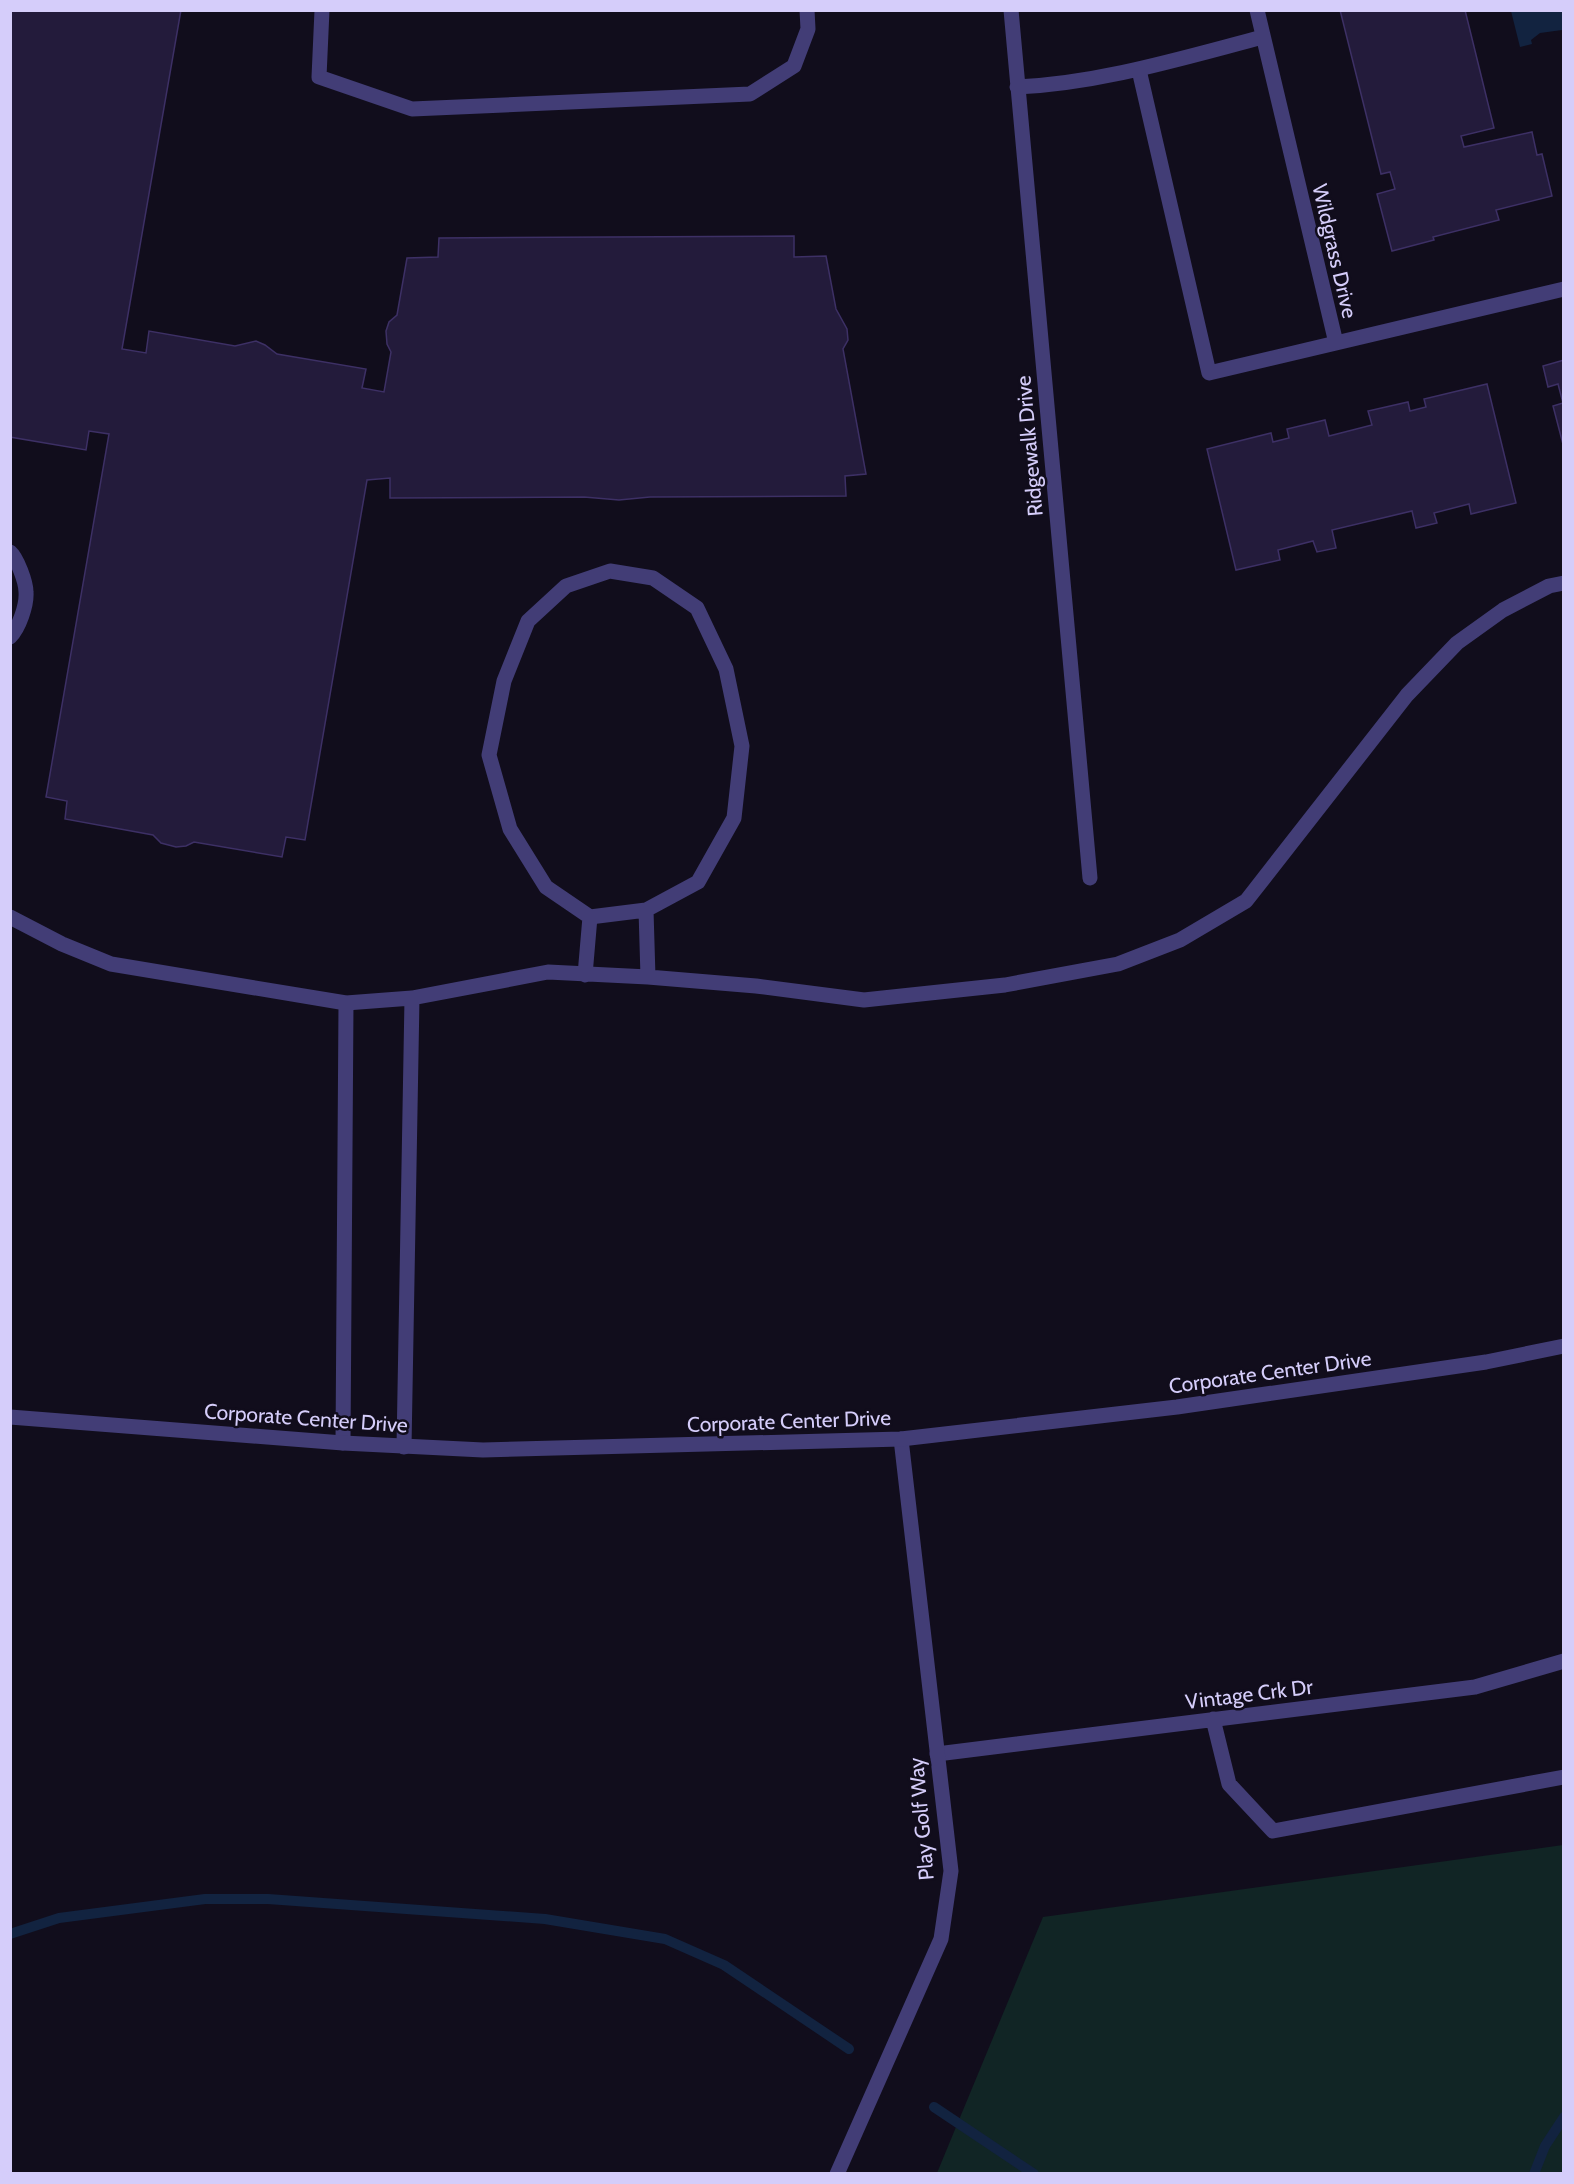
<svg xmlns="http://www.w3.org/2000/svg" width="1574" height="2184" font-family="Cabin,sans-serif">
<rect width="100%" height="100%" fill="#110d1c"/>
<!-- green -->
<path fill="#112525" d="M1563,1845v328h-626l106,-256z"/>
<!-- water -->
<path fill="#122340" d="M1511,11h52v24l-1,-5 -22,3 -9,7 1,4 -12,3z"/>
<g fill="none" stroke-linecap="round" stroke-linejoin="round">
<!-- stream -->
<path stroke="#122340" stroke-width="10" d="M10,1934l49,-16 146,-19h63l277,20 120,20 59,26 125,84
M934,2107l100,67
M1534,2174l11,-28 19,-29"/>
</g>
<!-- building -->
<path fill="#231b3b" stroke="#3d3065" stroke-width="1.5" d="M10,10h171l-59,339 24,4 3,-22 86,15 21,-5 9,4 12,9 89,15 -4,19 22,4 7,-40 -4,-8 -1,-13 3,-9 8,-7 10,-57 31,-1 1,-19 355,-2v21l32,-1 10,53 11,20 1,11 -5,9 23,125 -21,2 1,20 -196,1 -31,3 -35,-3 -194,1v-20l-23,2 -62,360 -19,-3 -4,20 -88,-15 -8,4 -10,1 -15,-4 -8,-8 -88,-16 2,-18 -21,-4 63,-363 -20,-3 -3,19 -76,-13z
M1340,10h125l29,118 -33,8 3,11 68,-15 5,23 5,-1 10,42 -56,14 3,10 -66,17 1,3 -42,11 -15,-57 18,-5 -5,-17 -9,2z
M1564,360v88l-11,-42 10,-3 -5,-19 -10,3 -5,-21z
M1487,384l29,119 -45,11 -2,-10 -35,9 3,10 -21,5 -4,-17 -80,19 4,18 -19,4 -4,-11 -35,9 2,10 -44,10 -29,-121 64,-16 2,9 16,-4 -2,-9 38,-9 4,16 43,-11 -4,-14 40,-9 2,9 16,-4 -2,-8z"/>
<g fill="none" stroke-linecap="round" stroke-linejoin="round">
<!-- service -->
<path stroke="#423d76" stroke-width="15" d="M322,10l-3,67 93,32 338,-15 44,-28 14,-37 -1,-19
M10,552c7,6 16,30 16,40 1,13 -7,36 -16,45
M610,571l43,7 44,30 29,61 16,77 -8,72 -36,64 -52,28 -56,7 -44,-30 -36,-58 -21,-74 15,-74 24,-60 38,-35z
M646,910l2,67
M10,917l52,27 49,20 235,39 66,-5 136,-26 100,5 108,9 108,14 141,-15 113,-21 62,-24 66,-39 161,-206 50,-52 46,-33 46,-24 15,-3
M585,975l5,-58
M343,1443l3,-440
M404,1447l8,-449
M1213,1719l16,65 44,47 291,-54
M937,1754l538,-67 89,-26"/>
<!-- minor -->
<path stroke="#423d76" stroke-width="15" d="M1011,10l79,868
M1257,10l79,333 228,-54
M1139,70l70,303 127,-30
M1017,87c84,-4 165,-29 246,-50
M837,2174l104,-235 10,-68 -50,-432"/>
<!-- tertiary -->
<path stroke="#423d76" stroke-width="15" d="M10,1417l333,26 140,7 418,-11 276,-32 309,-45 78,-16"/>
</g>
<g text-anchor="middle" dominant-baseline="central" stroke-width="5" stroke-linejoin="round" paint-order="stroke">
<!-- street labels -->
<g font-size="21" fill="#d5cdfa" stroke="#110d1c">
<text transform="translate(1335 251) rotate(77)">Wildgrass Drive</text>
<text transform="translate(1029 446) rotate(-95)">Ridgewalk Drive</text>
<text transform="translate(1270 1372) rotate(-8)">Corporate Center Drive</text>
<text transform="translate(306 1418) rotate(4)">Corporate Center Drive</text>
<text transform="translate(789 1421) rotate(-2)">Corporate Center Drive</text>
<text transform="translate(1249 1694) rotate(-7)">Vintage Crk Dr</text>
<text transform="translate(921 1819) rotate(-95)">Play Golf Way</text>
</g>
</g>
<!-- border -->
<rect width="1574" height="2184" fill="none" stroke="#d5cdfa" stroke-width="24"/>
</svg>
